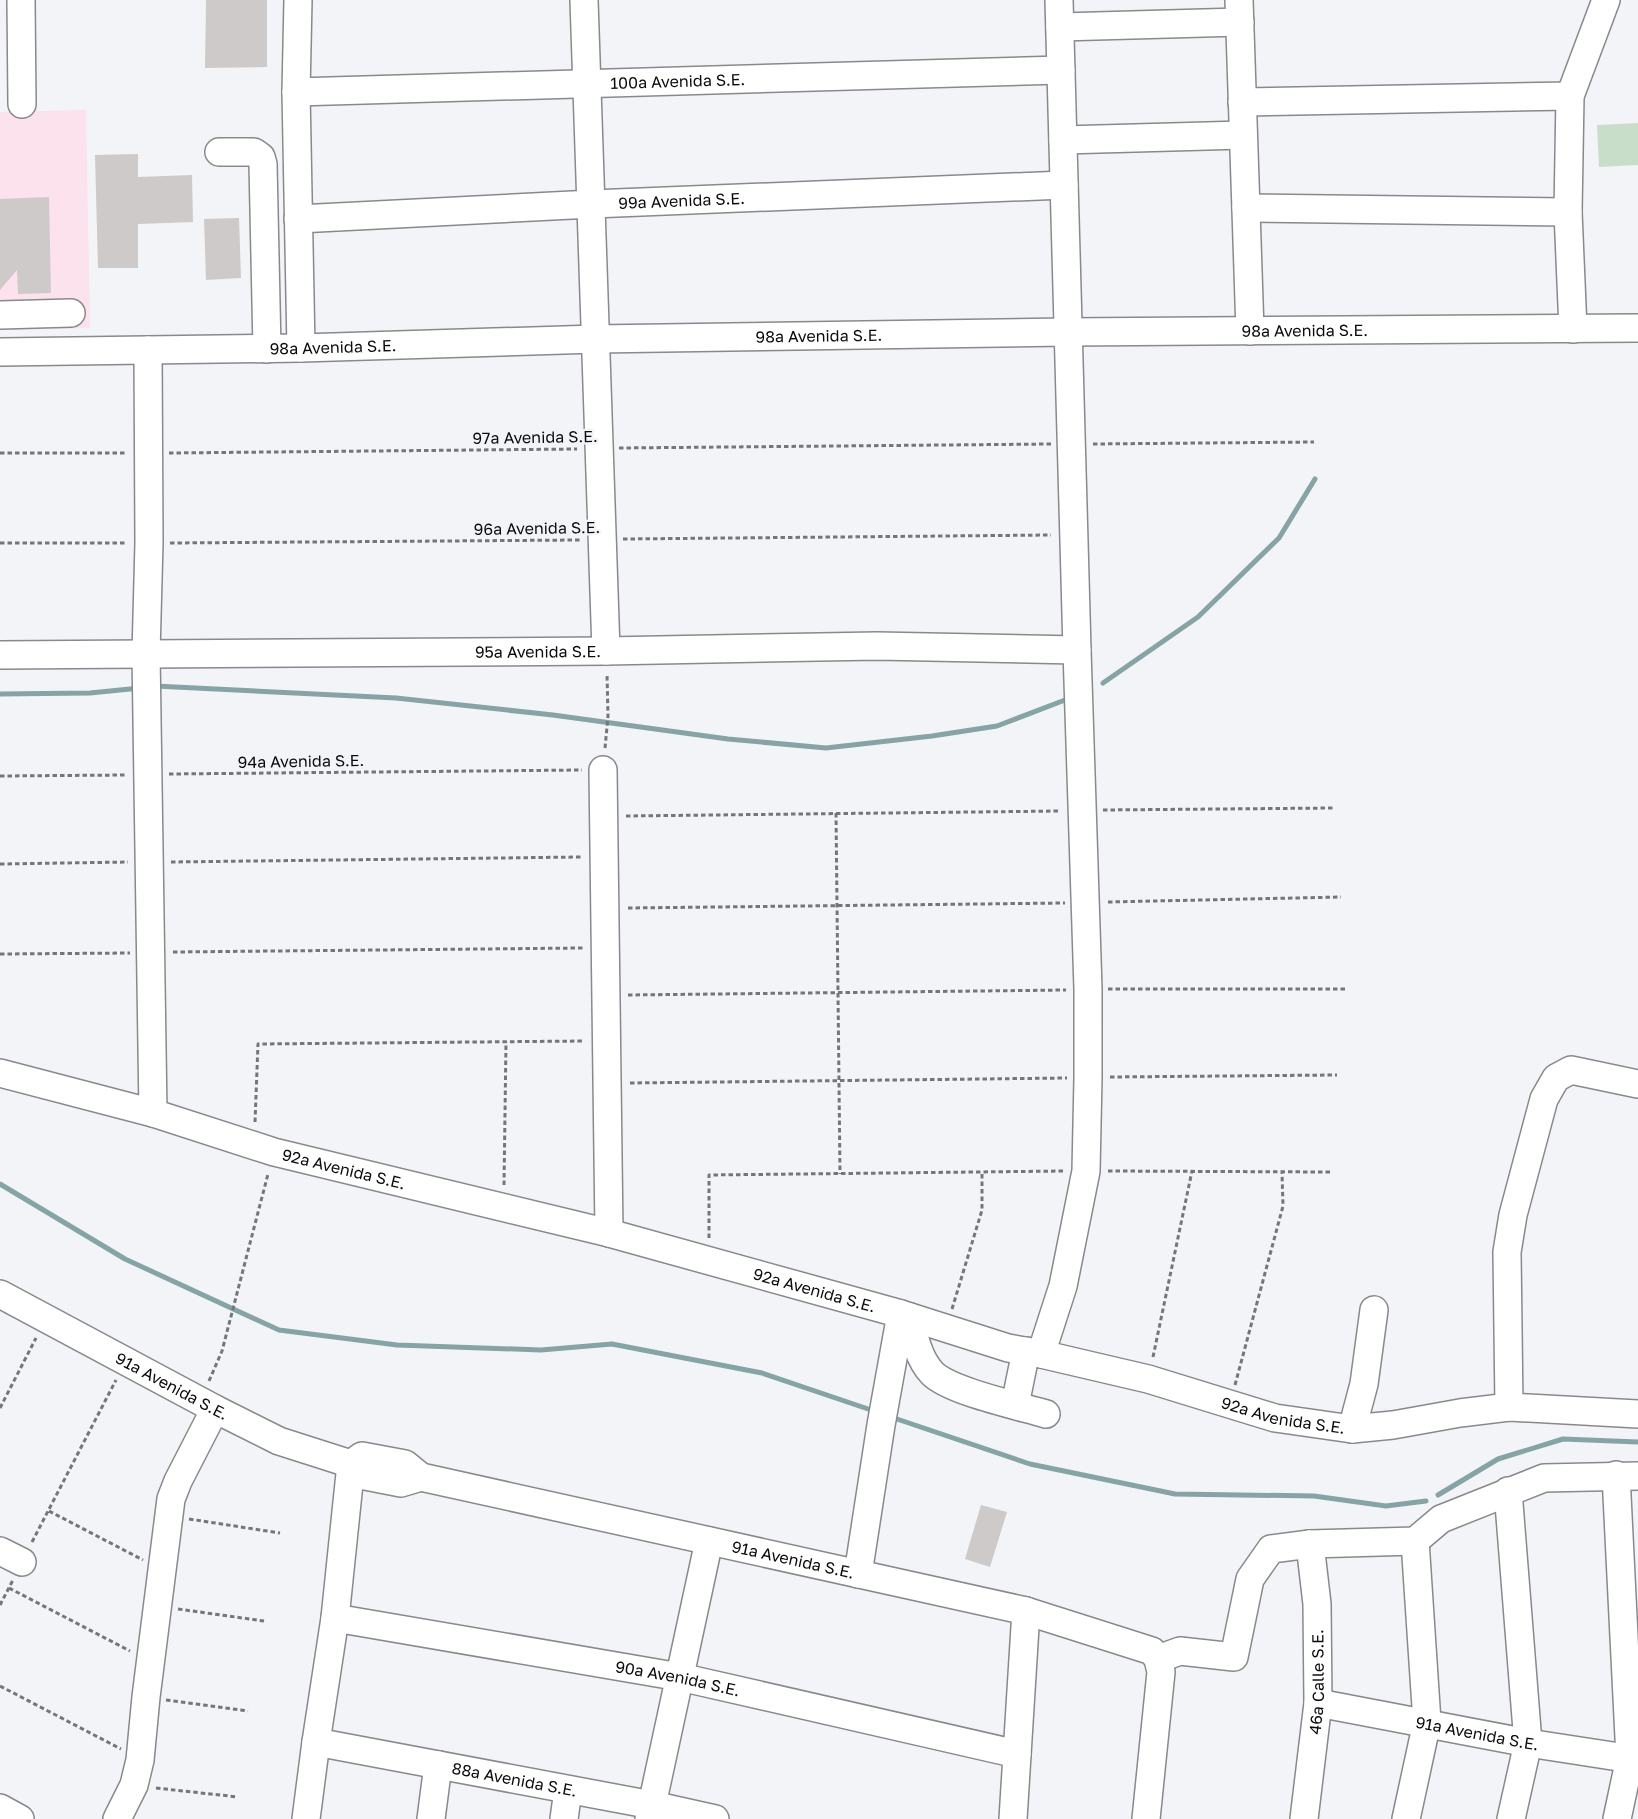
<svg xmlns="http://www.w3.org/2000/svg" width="1638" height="1819" font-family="'Golos Text',sans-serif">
<rect width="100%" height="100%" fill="#f2f4f7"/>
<!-- medical -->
<path fill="#fbe2ec" d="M86,110l4,218 -90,2v-218z"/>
<!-- green -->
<path fill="#c9dec9" d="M1638,123v42l-39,2 -2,-42z"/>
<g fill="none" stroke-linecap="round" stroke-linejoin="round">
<!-- stream -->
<path stroke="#86a4a5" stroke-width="5" d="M1103,683l95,-66 81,-79 36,-59
M155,686l241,12 157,17 175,24 98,9 106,-12 65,-10 68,-26
M0,694l90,-1 50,-5
M0,1184l125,75 154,71 118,15 144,5 71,-6 150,29 115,39
M891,1417l139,47 145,30 139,2 72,10 40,-5
M1438,1495l60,-36 65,-20 75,3"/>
</g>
<!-- building -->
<path fill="#cecac9" d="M206,0h61v67l-62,1z
M138,154v23l54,-2 1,47 -55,2v44h-40l-3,-113z
M49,197l2,96 -33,1 -1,-24 -17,20v-91z
M239,218l2,60 -35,2 -2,-61z
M981,1505l26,7 -17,55 -25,-8z"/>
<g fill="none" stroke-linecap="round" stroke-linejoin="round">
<!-- minor casing -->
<g stroke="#88898c" stroke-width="30">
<g id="minor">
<path d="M21,0l1,104"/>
<path d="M298,0l-2,92 5,256"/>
<path d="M584,0l22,651"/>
<path d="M1239,0l11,331"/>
<path d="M1060,27l180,-5"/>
<path id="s1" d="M296,92l765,-22"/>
<path d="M1242,102l328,-6"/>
<path d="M1063,140l180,-5"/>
<path d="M219,152h35l7,5 2,7 4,185"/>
<path d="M1246,208l322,4"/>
<path id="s2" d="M298,219l294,-15 472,-19"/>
<path d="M0,315l71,-2"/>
<path d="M1573,329l-5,-117 2,-116 36,-96"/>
<path d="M148,350l1,193 -3,110 7,460"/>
<path id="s3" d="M0,352l301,-4 295,-9 472,-7 570,-4"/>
<path id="s4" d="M0,655l606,-4 271,-5 200,4"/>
<path d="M603,770l6,463"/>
<path id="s5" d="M0,1073l153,40 121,39 335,81 292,81 107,34 33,6 107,25 127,39 77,11 41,-4 67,-12 49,-6 129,7"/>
<path id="s6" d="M0,1294l215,115 64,32 72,23 9,11 41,8 20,-6"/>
<path d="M910,1317c4,19 8,41 22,56 17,18 87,33 114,41"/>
<path d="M1041,1354l22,-68 23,-115 2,-93v-89l-11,-339 -18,-650"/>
<path d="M1015,1405l11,-54"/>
<path d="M1509,1407l-2,-155 6,-37 31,-116 12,-21 15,-8 67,14"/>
<path d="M1352,1429l12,-45 10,-74"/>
<path id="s7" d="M351,1464l11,-8 43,8 16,13 605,134 126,40 6,8 3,13 -15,147"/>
<path d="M1616,1475l14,283 -13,61"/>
<path d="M1508,1491l20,252 -17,76"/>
<path d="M0,1551l22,11"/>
<path d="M858,1574l23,-149 20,-111"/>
<path id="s8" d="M335,1618l345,59 337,77"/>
<path d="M1158,1659l22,-8 54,6 16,-78 21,-30 39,-5 105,-3 26,-22 103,-41 94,-2"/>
<path id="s9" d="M1318,1703l210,40 110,17"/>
<path id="s10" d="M316,1742l336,63 63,14"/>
<path d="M0,1808l20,11"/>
<path d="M117,1819l17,-34 6,-25 6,-63 25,-198 7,-18 37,-72"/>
<path d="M306,1819l10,-77 19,-124 16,-154"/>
<path d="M431,1819l7,-54"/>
<path d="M564,1819l4,-29"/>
<path d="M649,1819l60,-278"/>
<path d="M1013,1819l13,-208"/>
<path id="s11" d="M1304,1819l14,-116 -1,-99 -7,-60"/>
<path d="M1406,1819l21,-97 -12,-181"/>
</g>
</g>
<!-- path -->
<path stroke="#757678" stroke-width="3" stroke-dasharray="4.5 3" stroke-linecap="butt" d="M1093,444l221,-2
M619,448l432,-4
M0,453h127
M169,453l408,-4
M623,539l428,-4
M0,543h127
M170,543l410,-3
M605,748l3,-32 -1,-42
M169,774l413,-4
M0,776l126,-1
M1103,810l230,-2
M836,813l4,361
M626,816l435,-5
M171,862l410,-5
M0,864l128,-2
M1108,902l233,-5
M628,908l437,-5
M173,952l410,-4
M0,954l130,-1
M1108,989h238
M628,995l438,-5
M1110,1077l227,-2
M630,1083l437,-5
M255,1122l3,-78 326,-3
M1108,1171l222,1
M504,1185l2,-143
M709,1238v-63l356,-4
M952,1309l30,-99v-37
M1153,1357l39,-186
M209,1381l13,-30 46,-177
M1235,1385l48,-179 -1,-33
M0,1408l36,-70
M49,1511l94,49
M189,1519l91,14
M32,1542l84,-162
M9,1588l121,63
M0,1605l13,-25
M178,1609l86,12
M0,1686l121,63
M166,1700l82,11
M156,1788l82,9"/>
<!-- minor -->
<use href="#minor" stroke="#fff" stroke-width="27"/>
</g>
<g text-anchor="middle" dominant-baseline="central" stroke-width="4.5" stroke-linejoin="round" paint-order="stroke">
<!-- street labels -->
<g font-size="16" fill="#0b0b0c" stroke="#f2f4f7">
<text stroke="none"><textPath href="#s1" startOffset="382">100a Avenida S.E.</textPath></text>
<text stroke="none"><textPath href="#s2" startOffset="384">99a Avenida S.E.</textPath></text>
<text stroke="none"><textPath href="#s3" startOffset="1305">98a Avenida S.E.</textPath></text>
<text stroke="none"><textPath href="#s3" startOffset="819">98a Avenida S.E.</textPath></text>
<text stroke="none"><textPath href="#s3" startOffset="333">98a Avenida S.E.</textPath></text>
<text transform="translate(535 437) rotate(-1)">97a Avenida S.E.</text>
<text transform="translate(537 528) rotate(-1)">96a Avenida S.E.</text>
<text stroke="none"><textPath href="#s4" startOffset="538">95a Avenida S.E.</textPath></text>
<text transform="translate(301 761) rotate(-1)">94a Avenida S.E.</text>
<text stroke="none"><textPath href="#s5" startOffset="357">92a Avenida S.E.</textPath></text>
<text stroke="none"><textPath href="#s5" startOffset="843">92a Avenida S.E.</textPath></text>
<text stroke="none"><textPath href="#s6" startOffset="195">91a Avenida S.E.</textPath></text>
<text stroke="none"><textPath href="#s5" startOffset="1329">92a Avenida S.E.</textPath></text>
<text stroke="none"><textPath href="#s7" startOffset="459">91a Avenida S.E.</textPath></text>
<text stroke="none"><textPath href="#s8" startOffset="348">90a Avenida S.E.</textPath></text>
<text stroke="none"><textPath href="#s11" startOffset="138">46a Calle S.E.</textPath></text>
<text stroke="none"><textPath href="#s9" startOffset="162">91a Avenida S.E.</textPath></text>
<text stroke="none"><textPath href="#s10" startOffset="202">88a Avenida S.E.</textPath></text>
</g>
</g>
</svg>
